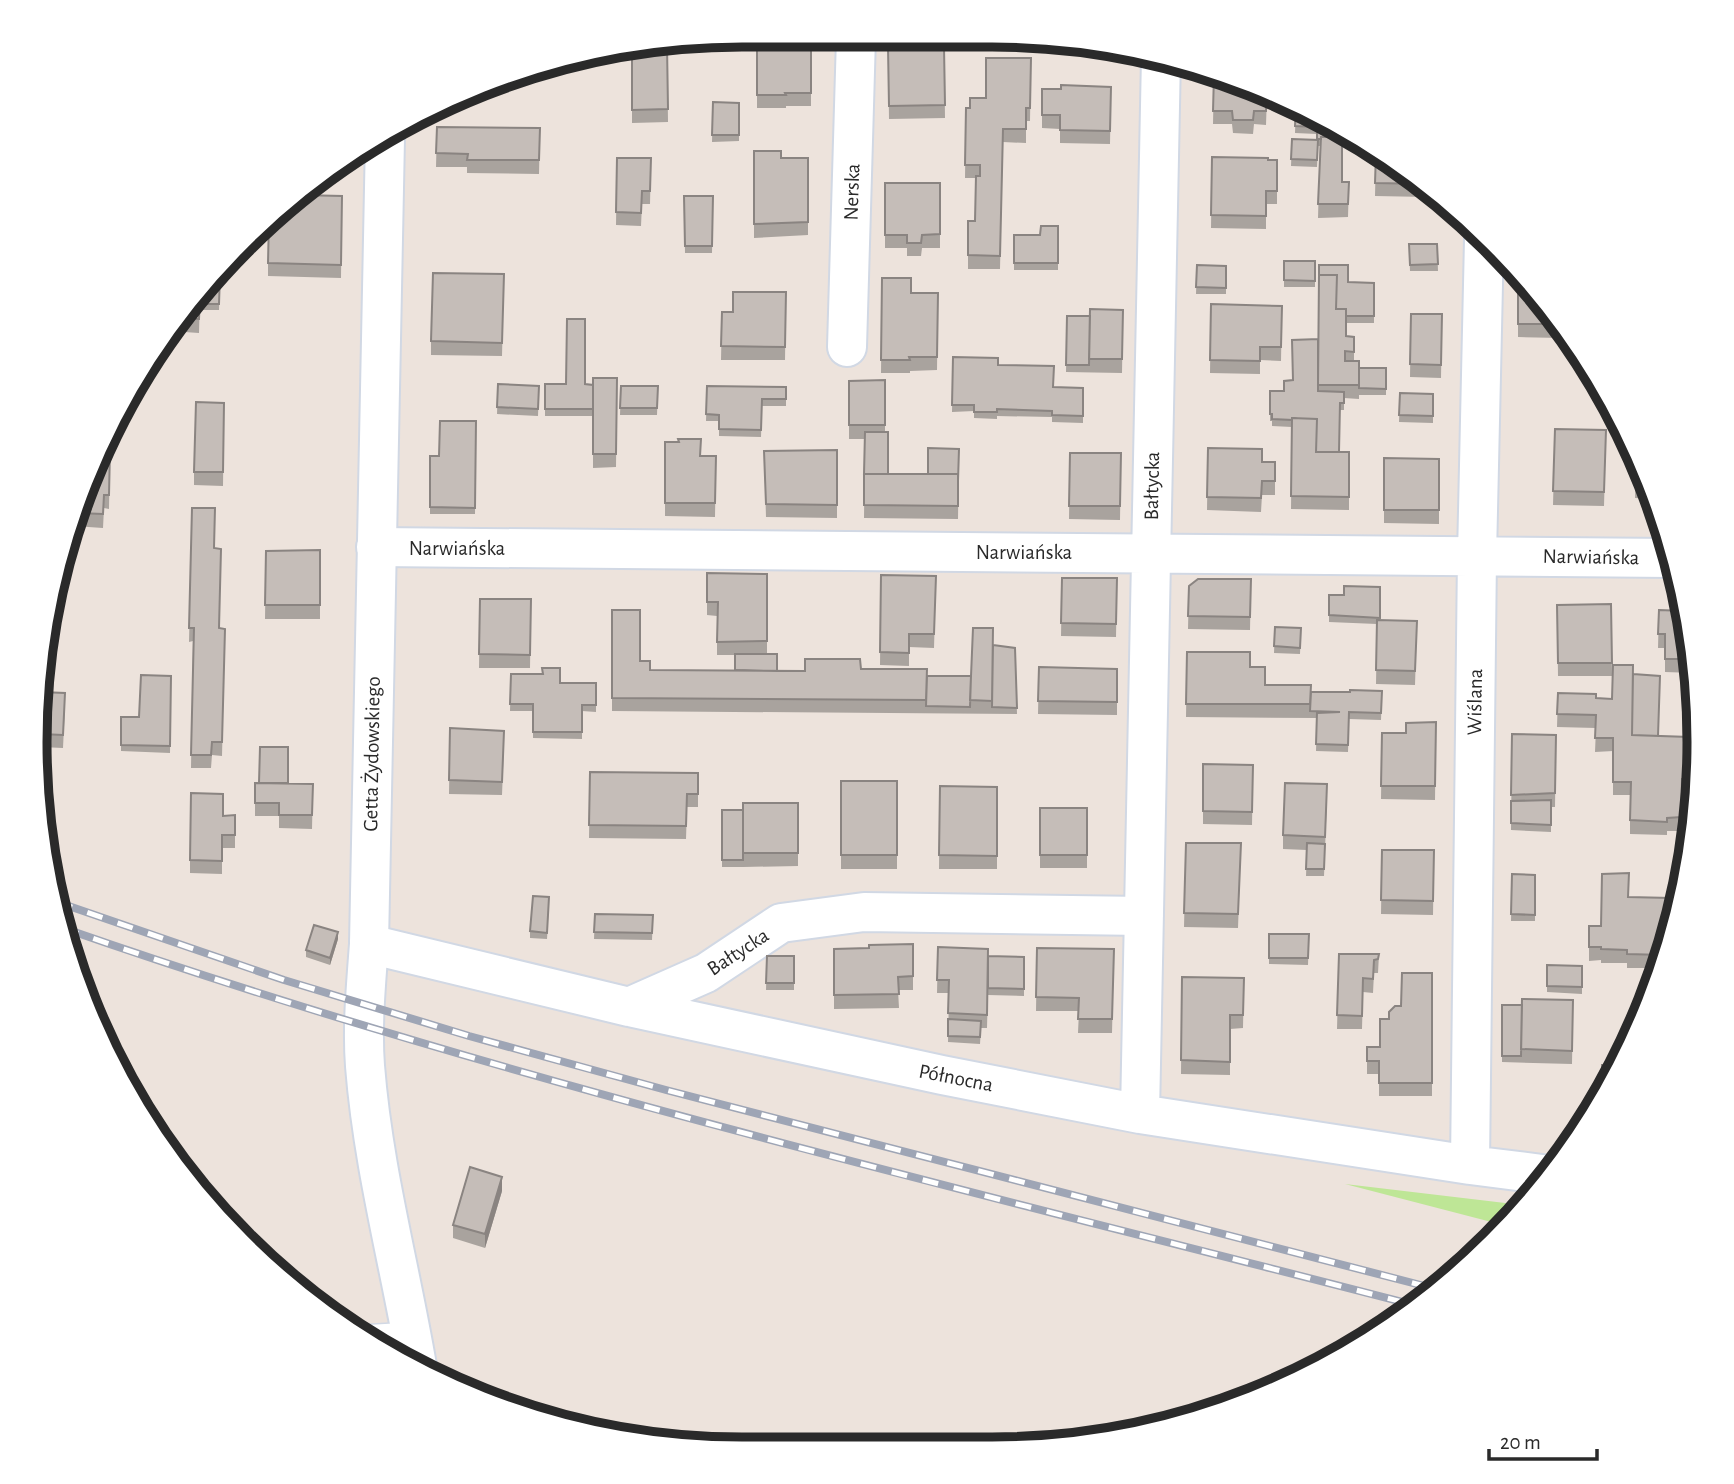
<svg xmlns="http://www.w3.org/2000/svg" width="1734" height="1484" font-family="'Alegreya Sans',sans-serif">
<rect width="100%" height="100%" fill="#ede3dc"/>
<!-- green -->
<path fill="#bee696" d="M1345,1184l177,21 -19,20z"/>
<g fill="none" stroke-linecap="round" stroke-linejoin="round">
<!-- lane casing -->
<g stroke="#d1d8e4" stroke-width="24">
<path id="lane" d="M360,1336l51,-3"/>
</g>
<!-- street casing -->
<g stroke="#d1d8e4" stroke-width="42">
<path id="street" d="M847,347l9,-310
M376,547l1296,11
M369,944l260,63 313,68 198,39 330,51 80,10
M629,1007l77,-34 75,-50 83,-11 280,4
M1140,1114l21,-1058
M1470,1165l7,-609 7,-317"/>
</g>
<!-- secondary casing -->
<g stroke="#d1d8e4" stroke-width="42">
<path id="secondary" d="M385,138l-16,806c-3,41 -7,82 -4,122 8,102 35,200 52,300"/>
</g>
<!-- lane -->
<use href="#lane" stroke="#fff" stroke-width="21"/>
<!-- street -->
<use href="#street" stroke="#fff" stroke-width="38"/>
<!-- secondary -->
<use href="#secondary" stroke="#fff" stroke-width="38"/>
<!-- rail casing -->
<g stroke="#9ea5b5" stroke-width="8">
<path id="rail" d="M57,902l227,78 185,56 197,54 770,199
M63,928c442,154 898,260 1351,377"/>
</g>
<!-- rail -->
<use href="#rail" stroke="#fff" stroke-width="5" stroke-dasharray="16" stroke-linecap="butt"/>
</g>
<!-- wall -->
<path fill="#a9a39e" d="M757,35l54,1v70h-25v2h-29z
M667,45l1,77 -36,1v-74z
M888,47h56l1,71 -56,1z
M1031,58l-1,63h-4v22l-23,-1 -3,127h-32v-48h7l1,-43h-11l1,-70h4l16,-10z
M1214,74l53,20 -1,31 -12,-1 -1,10 -20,-1 -1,-9h-19z
M1111,87l-1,57 -50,-1v-14l-18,-1v-39z
M713,102l26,1v38l-27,1z
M1296,105l37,32 9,45h7l-1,35 -30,1 2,-72h-2l-1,21 -26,-1 1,-27 25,1v-6l-22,-1z
M437,127l103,1 -1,46 -72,-1v-6h-31z
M754,151l27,7h27v77l-54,3z
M1376,152l47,29 5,5 -1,11 -52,-1z
M1212,157l65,3v44h-11v25l-55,-1z
M617,158h34l-1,46h-8l-1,22 -25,-1z
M885,183h55v65h-18l-1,8h-14v-8h-22z
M342,196l-1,82 -73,-2v-13z
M684,196h29l-1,57h-27z
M1058,226v44h-44v-35h26z
M1409,244h28l1,27h-28z
M1284,261h31v26h-31z
M1197,265l29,1v28h-30z
M1518,271l6,5 37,52v10l-43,-1z
M220,274l-1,36h-19l1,-14z
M504,274l-2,82 -71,-1v-14z
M882,278l29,15h27l-1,77 -27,1v2h-29z
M1348,282l26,1v40h-28v13l8,1v24l5,7h27v27h-27v4l-15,-1v12h-4l-1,42h10v58l-58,-1 1,-82 -20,-1v-5h-2v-30h14l9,-11 25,-41z
M786,292l-1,68h-64l1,-48h11z
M200,296l-1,37 -29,-2z
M1211,304l71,2 -1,55 -21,-1v14l-50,-1z
M1123,310l-1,63 -56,-1 1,-56h23z
M1411,314h31l-1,64 -31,-1z
M953,357l45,8 55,22 30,1v35l-31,-1v-5l-55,-1v3l-23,-1v-7l-22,1z
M617,378l-1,89 -23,1v-52h-48v-32l48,1z
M885,380v52l3,42h40l31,-25 -1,70 -94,-1 1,-79h-16v-58z
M498,384l41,2 -1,30 -41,-2z
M621,386h37l-1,29h-37z
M707,386l79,1v19h-24l-1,31 -42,-1v-15h-13z
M1400,393l33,1v29l-34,-1z
M224,403l-1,83 -29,-1v-13z
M1611,404l14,30 -8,1 -6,-3z
M476,421l-1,93h-45v-58h9z
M1555,429l51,1 -2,76 -51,-1z
M665,442l36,14h15l-1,61 -50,-1z
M1208,448l54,14h13v33h-13l-1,17 -54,-2z
M110,449l-1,60 -5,-1 -1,20 -29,-2 15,-54z
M837,450v68l-71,-1 -2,-66z
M1070,453h51l-1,67 -51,-1z
M1384,458l55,1v65l-55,-1z
M1636,458l18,41 -19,-1z
M192,508l22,40 5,80 6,1 -3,127 -10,-1 -1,13h-20l2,-127 -4,1z
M320,550v69h-55l1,-68z
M62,573l-2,57 -14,-1z
M707,573l60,1v80l10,17 84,-2 66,14 44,-7 22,-31 22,3 2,66 -405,-3v-101l28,51 10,9h85v-15h-18v-39l-10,-1z
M881,575l55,1 -2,72 -25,-1v19l-29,-1z
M1062,578h55l-1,59 -55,-1z
M1251,579l-1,51 -62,-1 1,-43z
M1380,587v33l37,1 -2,64 -39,-1 1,-60 -48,-2v-27h15z
M480,599h51l-1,69h-51z
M1611,604l1,72h-54l-1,-71z
M1659,610l34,39 1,24 -29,-1v-24h-7z
M1275,627l26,1 -1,26 -26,-1z
M1187,652l78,33 46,7h39l32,-1 -1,29 -32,-1 -1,33 -32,-1 1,-33 -131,-1z
M1039,667l78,2v46l-79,-1z
M511,674l49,9h36v29l-14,-1v28l-49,-1v-27h-23z
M171,676l-1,77 -49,-2v-34h18z
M41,692l24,14 -2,42 -22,-1z
M1558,693l38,5 37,3 25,35 31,1v56l-7,-1 -1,25 12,1 -12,73 -1,-60h-13v4l-37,-1v-39h-17v-44l-18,1 1,-24 -39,-1z
M1436,722l-1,78 -54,-1 1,-66h24z
M450,728l54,16 -2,51 -53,-1z
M1512,734l44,1 -1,72h-4v25l-40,-2z
M1203,764l50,1 -1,60 -49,-1z
M590,772l108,1v34h-11l-1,32 -97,-1z
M841,781h56v88h-56z
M255,783l58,1 -1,45 -33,-1v-12h-24z
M940,786l57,1v82h-58z
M1327,798l-3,78h-18l1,-26 -24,-1v-14z
M798,803v63l-55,1v-4v4h-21v-57h21z
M1040,808h47v60h-47z
M235,815v33h-13v26l-32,-1v-13l33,-44z
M1186,843h55l-3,85 -54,-1z
M1382,850h52l-1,65 -52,-1z
M1512,874l23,1v46h-24z
M1628,897l42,31h4l-15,40h-32v-5h-26v-3l-12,1v-35h12z
M549,903l-2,36 -17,-1v-7z
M595,914l58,1 -1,25 -58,-1z
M1269,934h40l-1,31 -39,-1z
M338,939l-8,26 -24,-8v-7z
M913,944v46h-15l1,18 -65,1v-60l35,-1z
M938,947l50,9 36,1v39l-36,-1v-6l-1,39h-6l-1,16 -32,-2 1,-49h-12z
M1037,948l77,1 -2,84h-34l1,-22h-43z
M1339,954h40l-1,19h-4l-1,20 -10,-1 -1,37h-25z
M767,956h27v34h-28z
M1547,965l35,1v28l-35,-2z
M1432,973v123h-53v-22h-12v-27h13l9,-28z
M1182,977l62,1 -1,50 -13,1v46l-49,-1z
M1573,1000l-1,64 -70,-2v-57h20z
M1592,1110l-16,25v-8z
M502,1191l-17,57 -32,-10v-13z"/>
<!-- shaded-wall -->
<path fill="#8a8481" d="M338,932v7l-8,26v-7z
M502,1177v14l-17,57v-14z"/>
<!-- building -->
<path fill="#c5bdb8" stroke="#8a8481" stroke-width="2" d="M757,35l54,1v57h-26l1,2h-29z
M667,45l1,64 -36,1v-61z
M888,47h56l1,58 -56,1z
M986,58h45l-1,50h-4v21h-23l-3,127 -32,-1v-34h7l1,-45h4v-11h-15l1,-57h4v-10h16z
M1214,74l53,20 -1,17h-12l-1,9h-20l-1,-9h-19z
M1061,85l50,2 -1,44 -50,-1v-15h-18v-26h19z
M713,102l26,1v32h-27z
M1296,105l9,3 28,18v11h-12v2h-4v-12l-22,-1z
M437,127l103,1 -1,32h-72l1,-6 -32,-1z
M1321,137h21v45h7l-1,22h-30z
M1292,139l26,1 -1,20 -26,-1z
M754,151h27v7h27v64l-54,2z
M1376,152l47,29 2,3 -50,-1z
M1212,157l56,1v2h9v31h-11v25l-55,-1z
M617,158h34l-1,33h-8l-1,22 -25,-1z
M885,183h55v51l-18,1 -1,8h-14v-8h-22z
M299,195l43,1 -1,69 -73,-2 1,-45 7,-8z
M684,196h29l-1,50h-27z
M1041,226h17v37h-44v-28h26z
M1409,244h28l1,20 -28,1z
M1284,261h31v20l-31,-1z
M1197,265l29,1v22l-30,-1z
M1319,265h29v17l26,1v33h-28v-7h-10l1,-34h-18z
M1518,271l6,5 34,48h-40z
M433,273l71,1 -2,69 -71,-2z
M220,274l-1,30h-19l1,-8z
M1319,275h18l-1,34h10v27l8,1v15l-9,-1v10h14v24h-41z
M882,278h29v15h27l-1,64h-28l1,3h-29z
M733,292h53l-1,55 -64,-1 1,-34h11z
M200,297l-1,22 -18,-1z
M1211,304l71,2 -1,41h-21v14l-50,-1z
M1090,309l33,1 -1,49h-33z
M1411,314h31l-1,51 -31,-1z
M1067,316h23l-1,49h-23z
M567,319h18v65l8,1v24h-48v-25h21z
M1318,339v52l26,1v11h-4l-1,49h-23l1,-33 -25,-1v3v-1l-20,-1v-5h-2v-23h14v-10l9,-1 -1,-40z
M953,357l45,1v7l56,1 -1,21 30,1v28l-31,-1v-4l-55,-2v3h-23v-7h-22z
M1359,368h27v21l-27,-1z
M593,378h24l-1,76h-23z
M885,380v45h-36v-44z
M498,384l41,2 -1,23 -41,-2z
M621,386h37l-1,22h-37z
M707,386l79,1v12h-24l-1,31 -42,-1v-14l-13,-1z
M1400,393l33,1v22l-34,-1z
M196,402l28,1 -1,69h-29z
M1611,404l11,23 -5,1 -6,-3z
M1292,418l25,1 -1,33h33v45l-58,-1z
M440,421h36l-1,87 -45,-1v-51h9z
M1555,429l51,1 -2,62 -51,-1z
M865,432h23v42h-24z
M678,439h23l-1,17h16l-1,47h-50v-61h14z
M101,448l9,1 -1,46h-5l-1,19 -25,-1 11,-41z
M928,448l31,1 -1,32v-7h-30z
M1208,448l54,1v13h13v19h-13l-1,17 -54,-1z
M837,450v55l-71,-1 -2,-53z
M1070,453h51l-1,53h-51z
M1384,458l55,1v51h-55z
M1636,458l12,27 -13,-1z
M864,474h94v32l-94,-1z
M192,508h23l-1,40 7,1 -2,79 6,1 -3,113h-10l-1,13h-20l3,-127h-5z
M320,550v55h-55l1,-54z
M707,573l60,1v67l-50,1 1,-40h-11z
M61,574l-1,42h-10z
M881,575l55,1 -2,58h-25v19l-29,-1z
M1062,578h55l-1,46 -55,-1z
M1198,579h53l-1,38 -62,-1 1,-30z
M1344,586l36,1v31l-51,-3v-20h15z
M480,599h51l-1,56 -51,-1z
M1611,604l1,59h-54l-1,-58z
M612,610h28v51h10v9l155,1v-12h55l1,10h66l-1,31 -314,-2z
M1659,610l25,1 9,38v10h-28v-25h-7z
M1377,620l40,1 -2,50 -39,-1z
M1275,627l26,1 -1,20 -26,-2z
M973,628h20l-1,73 -22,-1z
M993,645l22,3 2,60 -25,-1z
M1187,652h63v15h15v18h46l-1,19h-124z
M735,654h42v17l-42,-1z
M1613,665h20l-1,70 57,2v42h-7l-1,38 12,1 -10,60h-3l1,-61 -14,1v4l-37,-2 1,-38h-18v-44h-18l1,-23 -39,-1 1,-21 38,1v4l16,1z
M1039,667l78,2v33l-79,-1z
M542,668h18v15h36v22h-14v27h-49v-28h-23l1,-30h32z
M1633,674l27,2 -2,60 -26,-1z
M141,675l30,1 -1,70 -49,-1v-28h18z
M927,676h44l-1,31 -44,-1z
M1350,690l32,1 -1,22 -32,-1 -1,33 -32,-1 1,-31 23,-1 -30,-1 1,-19h39z
M41,692l24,1 -2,42 -22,-1z
M1436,722l-1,64h-54l1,-53h24v-10z
M450,728l54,3 -2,51 -53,-2z
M1512,734l44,1 -1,58 -44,2z
M260,747h28v36h-29z
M1203,764l50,1 -1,47 -49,-1z
M590,772l108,1v21h-11l-1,32 -97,-1z
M841,781h56v74h-56z
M255,783l58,1 -1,31h-33v-12h-24z
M1285,783l42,1 -2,53 -42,-2z
M940,786l57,1v69l-58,-1z
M191,793l32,1v22l12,-1v20h-13v26l-32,-1z
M1551,800v25l-40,-2v-22z
M743,803h55v50h-55z
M1040,808h47v47h-47z
M722,810h21v50h-21z
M1186,843h55l-3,71 -54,-1z
M1307,843l18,1 -1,25h-18z
M1382,850h52l-1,51 -52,-1z
M1629,873l-1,24 43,1 -1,30h4l-10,27 -37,-1v-4l-26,-1v-2h-12v-21h12l1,-52z
M1512,874l23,1v40l-24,-1z
M533,896l16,1 -2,36 -17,-2z
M595,914l58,1 -1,18 -58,-1z
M314,925l24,7 -8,26 -24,-8z
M1269,934h40l-1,24h-39z
M913,944v32l-15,1 1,17 -65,1v-46l35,-1v-3z
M938,947l50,2 -1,66 -39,-2 1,-33h-12z
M1037,948l77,1 -2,70h-34l1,-21 -43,-1z
M1339,954h40l-1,5 -4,1 -1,19 -10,-1 -1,38 -25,-1z
M767,956h27v27h-28z
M988,956l36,1v32l-36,-1z
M1547,965l35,1v21l-35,-1z
M1402,973h30v110h-53v-22h-12v-14h13v-28h9v-7l6,-6h6z
M1182,977l62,1 -1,37h-13v47l-49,-2z
M1522,999l51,1 -1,51 -51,-2z
M1502,1005h20l-1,51h-19z
M948,1019l33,2 -1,16 -32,-1z
M1631,1027h6l-7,17z
M1602,1065h18l-18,29z
M1579,1108l13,2 -11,18 -5,-1z
M470,1167l32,10 -17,57 -32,-9z"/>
<g text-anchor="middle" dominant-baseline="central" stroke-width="7" stroke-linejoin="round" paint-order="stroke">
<!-- street labels -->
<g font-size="21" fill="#2a2a2a" stroke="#fff">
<text transform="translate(852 192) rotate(-88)">Nerska</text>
<text transform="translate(1152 486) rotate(-89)">Bałtycka</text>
<text x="457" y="548">Narwiańska</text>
<text x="1024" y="552">Narwiańska</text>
<text transform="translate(1591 557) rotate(1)">Narwiańska</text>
<text transform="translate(1475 702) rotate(-89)">Wiślana</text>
<text transform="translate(372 754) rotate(-89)">Getta Żydowskiego</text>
<text transform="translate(738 952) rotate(-33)">Bałtycka</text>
<text transform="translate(956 1078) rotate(11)">Północna</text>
</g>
</g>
<!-- crop -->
<path d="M0 0H1734V1484H0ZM742 47H992A695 695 0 0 1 1687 742V742A695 695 0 0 1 992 1437H742A695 695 0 0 1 47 742V742A695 695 0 0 1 742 47Z" fill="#fff" fill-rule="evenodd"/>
<path fill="none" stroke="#2a2a2a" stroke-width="9" d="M742 47H992A695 695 0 0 1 1687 742V742A695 695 0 0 1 992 1437H742A695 695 0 0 1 47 742V742A695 695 0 0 1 742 47Z"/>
<!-- scale -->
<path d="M1489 1449v10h108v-10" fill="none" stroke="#2a2a2a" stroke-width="3.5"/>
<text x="1500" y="1449" font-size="21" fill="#2a2a2a" stroke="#ffffff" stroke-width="5" paint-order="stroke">20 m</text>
</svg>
